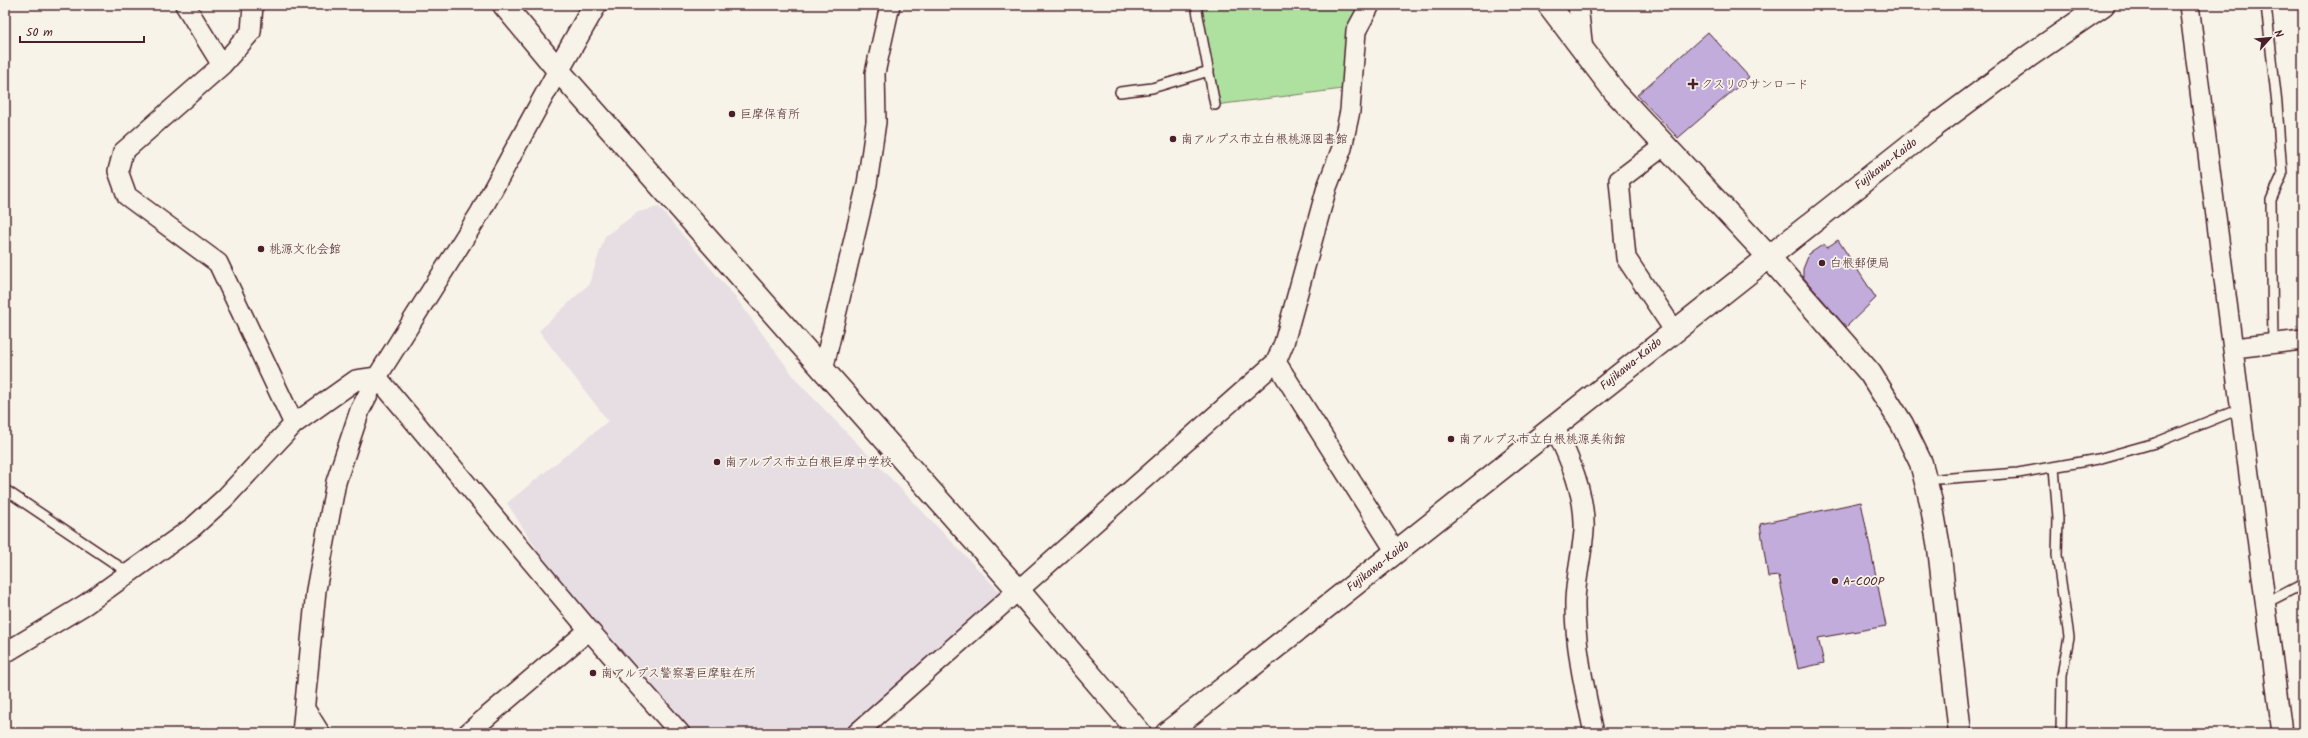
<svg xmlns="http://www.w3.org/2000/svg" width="2308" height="738" font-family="Kalam,'Klee One',sans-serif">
<rect width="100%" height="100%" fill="#f7f3e8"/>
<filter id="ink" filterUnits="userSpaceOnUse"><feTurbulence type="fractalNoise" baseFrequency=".025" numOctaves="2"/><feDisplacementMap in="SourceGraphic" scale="8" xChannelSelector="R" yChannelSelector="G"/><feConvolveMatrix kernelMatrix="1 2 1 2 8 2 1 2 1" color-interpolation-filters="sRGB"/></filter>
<g filter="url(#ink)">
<!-- built -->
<path fill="#e7dee4" d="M659,207l77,91 62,84 205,213 -159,138h-151l-138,-155 -48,-75 101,-82 -69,-90 50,-47 16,-48 33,-24z"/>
<!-- green -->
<path fill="#aee0a0" stroke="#7c8066" d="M1196,5h174l-19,83 -136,17z"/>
<!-- building -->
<path fill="#c1acdc" stroke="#4a1f2b" d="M1708,32l41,45 -71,61 -41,-43z
M1838,240l38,58 -30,29 -43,-50v-8l6,-15 15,-10 2,4z
M1861,502l25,124 -68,12 6,25 -26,6 -19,-93 -11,1 -8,-53z"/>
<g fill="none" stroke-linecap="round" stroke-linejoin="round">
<!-- service casing -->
<g stroke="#4a1f2b" stroke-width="12">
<path id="service" d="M1196,5l19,100
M2266,5l11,99 5,71 -11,25 2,143
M1120,92l32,-4 57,-17
M2054,467l4,52 -1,36 12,82 -7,38 -1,58
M1925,480l93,-7 80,-14 57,-16 87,-35
M5,493l2,-2 122,82
M2266,603l37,-19"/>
</g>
<!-- minor casing -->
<g stroke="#4a1f2b" stroke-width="22">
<path id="minor" d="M185,5l37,60
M253,5l-2,27 -29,33 -99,87 -5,19 9,25 91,67 76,161
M1578,5l5,45
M2189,5l93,728
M1665,145l-46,35 7,78 48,72
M2234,348l69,-8
M1276,362l120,190
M823,370l44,-186 9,-62 -1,-49 15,-68
M377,377l212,253 91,103
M1554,426c15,31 32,69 30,105 -2,23 -8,46 -9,69 -1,43 10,91 19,133
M5,653l81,-49 107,-77 31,-28 70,-75 62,-44 21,-3
M305,709l15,24
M302,733l14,-143 20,-108 24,-72 17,-33 103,-164 78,-143
M468,733l121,-103
M857,733l419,-371 8,-19 43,-156 15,-39 8,-37 6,-80 14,-26"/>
</g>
<!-- tertiary casing -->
<g stroke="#4a1f2b" stroke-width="25">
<path id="tertiary" d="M504,5l54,65 461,521 121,142
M1549,5l66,87 153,164 102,117 32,51 19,39 10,39 8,46 21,185
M558,70l37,-65"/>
</g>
<!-- primary casing -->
<g stroke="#4a1f2b" stroke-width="25">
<path id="primary" d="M1167,733l761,-602 101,-75 74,-51"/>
</g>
<!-- service -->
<use href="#service" stroke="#f7f3e8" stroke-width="9"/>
<!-- minor -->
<use href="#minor" stroke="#f7f3e8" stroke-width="19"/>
<!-- tertiary -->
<use href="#tertiary" stroke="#f7f3e8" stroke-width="22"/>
<!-- primary -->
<use href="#primary" stroke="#f7f3e8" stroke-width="22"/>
</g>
</g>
<!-- markers -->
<g fill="#4a1f2b" stroke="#f7f3e8" stroke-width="1.5">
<path d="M1691 78h4v4h4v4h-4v4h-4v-4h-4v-4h4z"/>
<circle cx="732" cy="114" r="4"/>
<circle cx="1173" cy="139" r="4"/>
<circle cx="261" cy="249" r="4"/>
<circle cx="1822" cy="263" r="4"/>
<circle cx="1451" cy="439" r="4"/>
<circle cx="717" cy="462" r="4"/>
<circle cx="1835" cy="581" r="4"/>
<circle cx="593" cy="673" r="4"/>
</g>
<g text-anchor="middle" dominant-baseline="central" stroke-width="3.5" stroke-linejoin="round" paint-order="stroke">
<!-- poi labels -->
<g font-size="12" fill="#4a1f2b" stroke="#f7f3e8" text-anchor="start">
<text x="1701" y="84">クスリのサンロード</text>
<text x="740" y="114">巨摩保育所</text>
<text x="1181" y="139">南アルプス市立白根桃源図書館</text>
<text x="269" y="249">桃源文化会館</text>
<text x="1830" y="263">白根郵便局</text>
<text x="1459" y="439">南アルプス市立白根桃源美術館</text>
<text x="725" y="462">南アルプス市立白根巨摩中学校</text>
<text x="1843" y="581">A-COOP</text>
<text x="601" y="673">南アルプス警察署巨摩駐在所</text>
</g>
<!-- street labels -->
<g font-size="12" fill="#4a1f2b" stroke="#f7f3e8">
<text transform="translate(1886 164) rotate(-38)">Fujikawa-Kaido</text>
<text transform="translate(1631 364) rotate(-39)">Fujikawa-Kaido</text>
<text transform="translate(1378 566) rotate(-38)">Fujikawa-Kaido</text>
</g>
</g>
<!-- margin -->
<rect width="2308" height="738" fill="none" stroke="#f7f3e8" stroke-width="20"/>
<rect x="10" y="10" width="2288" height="718" fill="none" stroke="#4a1f2b" stroke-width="1.5" filter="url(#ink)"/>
<!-- north arrow -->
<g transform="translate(2270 38) rotate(63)" stroke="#f7f3e8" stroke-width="3" paint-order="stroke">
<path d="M0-3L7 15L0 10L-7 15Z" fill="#4a1f2b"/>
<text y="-6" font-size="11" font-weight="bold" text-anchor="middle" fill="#4a1f2b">N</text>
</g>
<!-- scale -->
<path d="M20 36v6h124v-6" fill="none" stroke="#4a1f2b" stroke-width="2"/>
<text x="26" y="36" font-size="12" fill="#4a1f2b" stroke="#f7f3e8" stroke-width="3" paint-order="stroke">50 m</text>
</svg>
